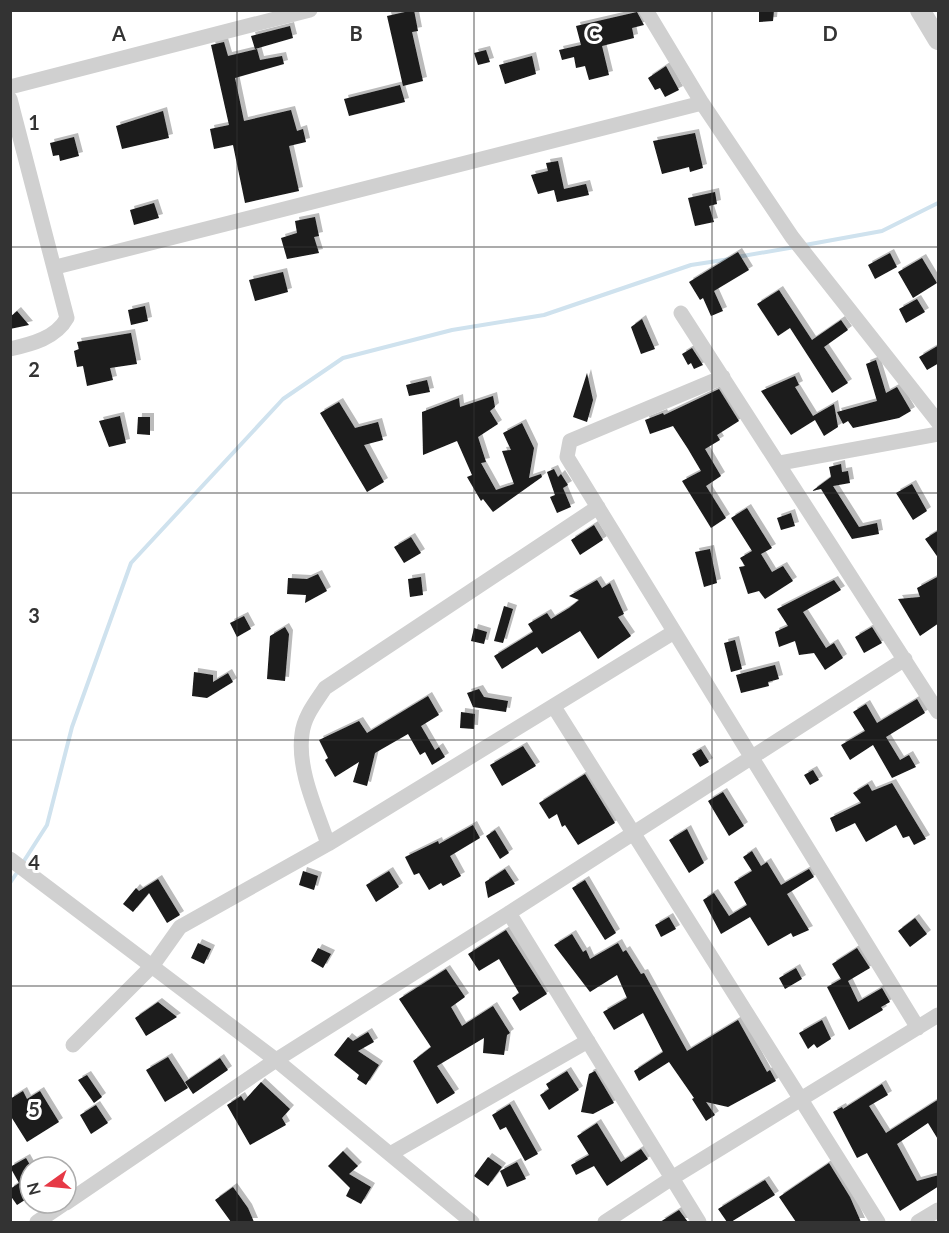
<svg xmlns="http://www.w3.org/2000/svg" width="949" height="1233" font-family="Lato,sans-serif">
<defs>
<filter id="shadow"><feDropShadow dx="4" dy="-4" stdDeviation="0" flood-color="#0004"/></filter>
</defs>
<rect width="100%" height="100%" fill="#fff"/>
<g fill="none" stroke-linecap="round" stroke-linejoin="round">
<!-- stream -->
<path stroke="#cfe2ee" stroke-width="4" d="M805,245l77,-14 56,-28
M737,257l58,-10
M22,864l25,-39 25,-98 59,-164 152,-164 60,-41 109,-28 92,-15 147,-50 39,-6
M10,883l8,-12"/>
</g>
<!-- building -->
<path fill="#1a1a1a" filter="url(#shadow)" d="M414,10l4,21 -6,1 11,49 -20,5 -16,-70z
M759,10h15l-1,11 -14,1z
M637,12l7,13 -12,3 2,10 -32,8 7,29 -20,5 -4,-14 -9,2 -2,-11 -12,3 -3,-10 22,-5 -5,-19z
M290,26l3,12 -38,11 -4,-13z
M224,42l4,14 29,-7 3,11 22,-4 2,8 -49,14 9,43 47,-11 6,21 6,-2 3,13 -17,4 10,45 -54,12 -12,-58 -19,4 -4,-20 19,-4 -18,-80z
M486,50l4,12 -12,3 -4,-12z
M532,56l4,18 -31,10 -6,-19z
M666,66l13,24 -14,7 -5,-9 -5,2 -7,-12z
M400,85l5,17 -56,14 -5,-17z
M163,111l6,27 -47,11 -6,-23z
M695,133l8,35 -13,4 -1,-5 -27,7 -9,-33z
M74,137l5,19 -19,5 -1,-6 -6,1 -3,-13z
M558,161l6,28 22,-5 3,11 -32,7 -3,-12 -16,4 -7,-19 17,-4 -2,-8z
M715,192l2,12 -8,2 5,16 -19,4 -7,-28z
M154,203l5,15 -25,7 -4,-15z
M315,217l4,19 -5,1 5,16 -32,6 -6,-21 16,-5 -2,-12z
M738,252l11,18 -35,21 9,20 -12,5 -8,-18 -3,2 -11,-18z
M890,253l7,14 -22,12 -7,-14z
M922,258l15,25 -24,15 -15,-26z
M283,272l5,20 -33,9 -6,-21z
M779,290l33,50 29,-20 7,10 -24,17 24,36 -16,10 -42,-65 -12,8 -21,-32z
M917,299l8,13 -19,11 -7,-14z
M145,306l3,15 -17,4 -3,-15z
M17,311l12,14 -19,4v-12z
M642,319l13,30 -14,5 -10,-27z
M131,333l6,31 -27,4 3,12 -26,6 -4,-20 -6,1 -3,-16 5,-2 -2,-7z
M939,345v18l-12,7 -8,-13z
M692,348l11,17 -9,4 -3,-6 -3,2 -6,-11z
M876,360l10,33 11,-6 14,24 -12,7 -46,10 -5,-7 -5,3 -6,-12 40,-11 -11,-37z
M587,373l6,27 -6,22 -14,-5z
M795,376l4,9 -4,2 18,29 21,-12 4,23 -14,9 -9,-16 -24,15 -30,-44z
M427,380l3,12 -21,4 -3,-11z
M719,389l20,32 -22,14 3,5 -15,9 16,27 -15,10 20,32 -15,10 -29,-47 19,-10 -13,-22 -15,-23 -23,8 -5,-14 18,-7 1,2z
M493,396l2,11 -5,4 8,13 -20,13 8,25 -5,1 15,27 18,-6 -12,-33 9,-1 -8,-17 19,-10 12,25 -5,30 12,-4 1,3 -49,35 -10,-13 -2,2 -14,-24 5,-2 -15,-34 -34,14 -1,-43 37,-14 1,9z
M339,402l16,26 23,-6 5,18 -19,5 20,37 -17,10 -47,-79z
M120,416l6,27 -17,4 -10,-26z
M138,417h12v18l-13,-1z
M841,464l1,8 6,-1 2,12 -17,3 26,41 18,-4 2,11 -27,5 -31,-50 -9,2 19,-14 -2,-10z
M554,469l4,8 3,-3 7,11 -5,3 8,19 -14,6 -7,-16 5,-2 -8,-23z
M912,484l15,27 -14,9 -17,-27z
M747,508l25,40 -11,6 11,18 11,-6 10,15 -28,18 -6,-8 -11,3 -9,-27 6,-1 -5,-8 12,-7 -21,-33z
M791,513l4,13 -14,4 -4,-12z
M594,525l9,15 -23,15 -9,-15z
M939,530v29l-14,-20z
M411,537l10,16 -17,10 -10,-16z
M710,549l7,34 -13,4 -9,-35z
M318,574l9,17 -22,12 1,-8 -19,-1 1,-16 19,1z
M939,576v47l-19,13 -22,-37 22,-2 -3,-9z
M421,577l2,18 -13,2 -2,-18z
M597,580l5,8 8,-5 14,31 -6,3 13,19 -33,23 -18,-28 -38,23 -5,-7 -35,22 -8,-13 39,-24 -5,-8 19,-11 4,6 18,-11 10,-8 -10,-4z
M834,580l7,10 -38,22 23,36 8,-5 9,15 -18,12 -11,-17 -15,2 -4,-14 -16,6 -4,-15 13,-6 -11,-17z
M504,606l9,3 -10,34 -9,-2z
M244,616l7,13 -14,8 -7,-14z
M285,627l4,7 -4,47 -18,-2 3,-43z
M872,627l10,16 -18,10 -9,-16z
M474,628l13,4 -3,12 -13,-3z
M735,640l7,29 -11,3 -7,-29z
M775,665l4,14 -11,3 1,4 -28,7 -5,-18z
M194,672l19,3v7l15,-9 5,9 -26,16 -15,-2z
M479,689l5,8 24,4 -2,11 -33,-5 -6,-14z
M428,696l11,19 -18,11 14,24 4,-3 6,10 -13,8 -7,-13 -5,3 -12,-21 -33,19 -8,33 -14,-4 6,-20 -24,15 -10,-17 3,-2 -9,-18 40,-19 8,12z
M917,699l8,14 -39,24 14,23 9,-5 7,12 -24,11 -19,-33 -23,15 -9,-15 24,-14 -12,-19 13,-8 11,19z
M461,712l14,2 -1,15 -14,-1z
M523,746l13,20 -34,20 -12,-21z
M701,749l8,13 -9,5 -8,-13z
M813,770l6,10 -9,5 -6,-10z
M585,774l30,49 -37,22 -13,-20 -3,2 -5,-13 -8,5 -10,-16z
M892,783l34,56 -12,6 -5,-9 -6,2 -7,-13 -30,17 -11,-19 -19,9 -6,-14 31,-15 -8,-10 15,-9 4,7z
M723,792l21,34 -15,10 -21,-35z
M473,825l7,13 -30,18 11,20 -18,10 -2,-3 -12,7 -10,-17 -5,2 -9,-18 33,-16 1,3z
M687,829l17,34 -15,10 -20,-33z
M495,830l14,23 -9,6 -14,-23z
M752,851l9,15 6,-4 14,23 28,-16 5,8 -27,17 22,36 -16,7 -2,-4 -23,13 -18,-29 -29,17 -18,-34 11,-7 15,23 18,-11 -13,-23 18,-11 -9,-14z
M505,869l10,15 -27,14 -3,-16z
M303,871l15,5 -4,14 -15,-5z
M389,871l10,16 -23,15 -10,-17z
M158,879l22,36 -13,8 -18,-30 -16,19 -10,-8 13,-16 3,3z
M585,880l31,53 -11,7 -33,-52z
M669,917l7,12 -15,8 -6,-12z
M915,918l12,16 -17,13 -12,-16z
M506,930l41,64 -27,17 -8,-13 7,-5 -20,-34 -20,12 -11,-17z
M572,934l11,18 3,-2 4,9 28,-16 5,9 3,-2 15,24 3,-1 43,78 51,-31 29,52 3,-2 6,11 -48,26 -22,-5 9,13 -9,6 -14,-22 2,-1 -25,-36 -30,19 -5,-10 29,-19 -20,-39 -29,17 -11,-18 24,-14 -10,-23 -27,17 -36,-47z
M198,943l13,6 -7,15 -13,-6z
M318,948l13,6 -8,14 -12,-7z
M857,948l13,20 -22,13 10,21 24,-14 8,14 -9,5 2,3 -34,20 -22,-43 14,-8 -9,-15z
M796,968l6,11 -17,10 -6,-11z
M446,969l19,28 -14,10 11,19 31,-20 17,27 -3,2 -3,20 -21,-2 1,-15 -47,28 18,27 -18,11 -24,-43 18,-14 -32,-48z
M158,1002l19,15 -31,19 -11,-18z
M822,1020l9,19 -14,9 -3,-4 -6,5 -9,-16z
M368,1032l6,10 -16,9 21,14 -13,20 -9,-6 2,-4 -25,-20 14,-18 5,4z
M168,1057l20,31 -23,14 -19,-32z
M220,1058l8,12 -35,24 -8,-12z
M567,1071l12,19 -30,20 -9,-15 9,-6 -3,-5z
M595,1071l19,32 -21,11 -12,-2 8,-38z
M87,1075l15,22 -8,6 -16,-23z
M261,1082l29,27 -8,9 4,7 -36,20 -23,-40 14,-9 3,5z
M882,1084l6,11 -19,11 17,27 53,-34v42l-11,-18 -31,21 20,37 22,-6v11l-39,25 -33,-58 -10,5 -24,-46 9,-5 1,2z
M23,1091l4,8 13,-8 19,31 -32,20 -17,-27v-16z
M510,1104l28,50 -13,7 -19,-34 -6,3 -8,-15z
M96,1105l12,18 -17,11 -11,-19z
M597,1123l24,39 20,-13 7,10 -41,27 -13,-20 -18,9 -5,-10 18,-10 -12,-19z
M343,1151l15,15 -9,8 22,13 -10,17 -15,-8 4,-8 -22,-22z
M488,1157l14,10 -14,19 -14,-10z
M26,1158l4,7v36l-2,-3 -11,7 -7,-10v-6l9,-6 -9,-16z
M517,1162l9,17 -19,8 -7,-16z
M829,1163l21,34 11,25h-65l-17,-25z
M765,1180l10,15 -44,27h-4l-9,-13z
M233,1187l15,21 6,14h-23l-16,-22z
M679,1210l9,12h-28z"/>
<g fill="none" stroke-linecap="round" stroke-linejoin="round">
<!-- minor -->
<path stroke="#d0d0d0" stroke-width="15" d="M646,10l56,93 90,134 146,185
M10,87l300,-77
M10,99l57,219c-11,20 -35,26 -57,31
M56,267l646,-164
M681,313l257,399
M723,377l-153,64 -3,16 351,571
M780,463l158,-29
M554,707l324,515
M328,844c-11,-33 -31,-74 -26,-110 2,-18 14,-32 23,-46l273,-181
M10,859l266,201 196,162
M509,913l190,309
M73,1045l80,-80 27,-38 148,-83 346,-212
M390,1154l198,-113
M66,1203l210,-143 233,-147 396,-254
M37,1222l28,-19
M605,1222l67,-44 266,-163
M918,1222l20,-12"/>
<!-- tertiary -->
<path stroke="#d0d0d0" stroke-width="20" d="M920,10l18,30"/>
</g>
<!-- grid -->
<path fill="none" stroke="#333" stroke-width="1.5" stroke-opacity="0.55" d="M237,10v1212M474,10v1212M712,10v1212M10,247h928M10,493h928M10,740h928M10,986h928"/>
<g font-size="20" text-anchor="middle" font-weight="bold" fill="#333" stroke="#fff" stroke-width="6" stroke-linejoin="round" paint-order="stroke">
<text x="119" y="41">A</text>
<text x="356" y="41">B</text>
<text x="593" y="41">C</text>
<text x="830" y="41">D</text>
<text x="34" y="130">1</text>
<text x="34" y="377">2</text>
<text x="34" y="623">3</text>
<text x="34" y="870">4</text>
<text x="34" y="1117">5</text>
</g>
<!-- border -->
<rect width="949" height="1233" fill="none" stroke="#333333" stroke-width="24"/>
<!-- north arrow -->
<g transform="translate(48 1185) rotate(255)"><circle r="28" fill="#ffffff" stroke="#adadad" stroke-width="1.5"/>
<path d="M0-4.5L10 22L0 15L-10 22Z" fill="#e63946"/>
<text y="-9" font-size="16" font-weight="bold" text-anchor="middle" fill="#333333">N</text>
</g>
</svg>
